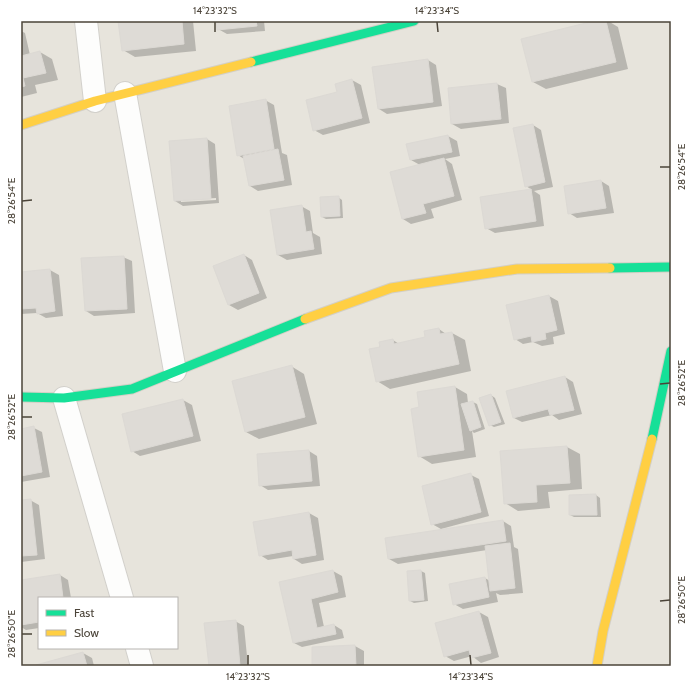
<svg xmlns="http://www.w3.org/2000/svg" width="692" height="687" font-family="Cabin,sans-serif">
<rect width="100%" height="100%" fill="#f4f2ee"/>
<!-- residential -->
<path fill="#e7e4dc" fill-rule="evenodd" d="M21,21h650v645h-650zM39,598h138v50h-138z"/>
<!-- shadow -->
<path fill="#0003" fill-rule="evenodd" d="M119,21h74l3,30 -61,6 -12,-7z
M217,21h47l1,10 -38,3 -9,-5z
M598,21h10l10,6 10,42 -82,20 -13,-7z
M21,31l4,2 5,22 10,-3 12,7 6,21 -23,5 2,8 -16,4z
M428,60l8,5 6,41 -55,8 -8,-5z
M352,80l9,5 9,38 -47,12 -9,-5z
M497,84l9,4 3,35 -48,6 -9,-5 -3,-35z
M265,100l9,5 8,48 5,2 5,30 -34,6 -8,-5 -6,-27 -6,-4z
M533,125l8,5 12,57 -19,4 6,4 4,31 -49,7 -9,-5 -4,-31 50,-7 -6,-4z
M448,136l9,5 3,15 -15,3 7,5 10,36 -31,9 3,9 -23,6 -8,-5 17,-54 -9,-5z
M207,139l8,5 4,59 -36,3 -8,-5zM216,198v2l-35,2v-2z
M601,181l8,5 5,27 -37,5 -8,-5z
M338,197l4,3 1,18 -17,1 -4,-2z
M301,206l9,5 3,22 7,4 2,17 -35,6 -9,-5z
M244,255l8,5 15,38 -29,12 -9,-5 -15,-38z
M123,257l9,4 3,52 -41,3 -8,-5z
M50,270l9,5 4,41 -17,2 -9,-5 -16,1v-41z
M549,296l9,5 7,33 -12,3 1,7 -12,2 -9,-4 -10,2 -8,-5z
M439,329l7,5 6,-1 13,7 6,31 -81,18 -13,-8 3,-38 13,-3 6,4 28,-6z
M291,366l13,8 13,50 -58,15 -13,-7z
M565,377l8,5 9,32 -23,6 -7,-5 -30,7 -8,-4z
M455,387l12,7 1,9 5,-1 4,2 8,25 -11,4 -2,-2 4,26 -44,7 -13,-8 1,-48z
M491,395l4,3 10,26 -11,3 -4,-2z
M183,400l9,5 9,36 -61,15 -8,-5z
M34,428l8,4 8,45 -29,5v-52z
M567,447l13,7 2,35 -34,3 2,16 -32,3 -13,-8z
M309,451l8,5 3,30 -52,4 -8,-5z
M471,475l8,4 10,37 -48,13 -9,-5z
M596,495l4,3 1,19h-27l-4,-2z
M30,500l9,5 6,54 -24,3v-61z
M309,513l9,5 6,42 -22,4 -8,-5 -1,-3 -25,4 -8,-5z
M503,521l8,5 3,21 4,2 5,44 -23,2 -4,-2 2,9 -35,7 -9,-5 31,-26 5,3 -3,-31 -89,14 -9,-5z
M333,571l9,5 4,21 -27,6 5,24 10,-2 8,5 2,8 -42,9 -8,-4 -14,-60z
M421,571l4,2 3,28 -14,2 -4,-2z
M60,575l8,5 3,18h-32v30l-13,2 -5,-3v-46z
M479,612l9,5 11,40 -18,6 -9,-7 -18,5 -9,-5z
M235,621l9,5 4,40h-38z
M355,646l9,5v15h-51v-18z
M83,653l9,5 2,8h-57z"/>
<!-- building -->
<path fill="#dedbd6" stroke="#dcd9d4" d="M118,21h64l2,23 -62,7z
M216,21h40l1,5 -40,4z
M594,21h12l10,41 -84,20 -11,-43z
M40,51l6,22 -23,5 2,8 -4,1v-31z
M428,59l5,43 -55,7 -6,-42z
M352,79l10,39 -49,13 -7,-31 31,-8 -2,-8z
M497,83l4,36 -50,5 -3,-36z
M266,99l8,50 -37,7 -8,-50z
M533,124l12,58 -20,5 -12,-59z
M448,135l4,17 -42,8 -4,-16z
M207,138l4,61 -37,2 -5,-60z
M278,149l6,31 -35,6 -6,-30z
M444,158l10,38 -31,8 3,9 -24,6 -12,-47z
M601,180l5,28 -38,6 -4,-28z
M531,189l5,32 -51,8 -5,-32z
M339,196l1,20 -19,1 -1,-20z
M302,205l4,27 5,-1 3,18 -37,6 -7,-45z
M244,254l15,39 -31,12 -15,-39z
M124,256l3,53 -42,2 -4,-53z
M50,269l5,42 -18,3 -1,-6 -15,1v-37z
M549,295l8,35 -12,3 1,6 -14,3 -1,-6 -17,4 -8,-35z
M439,328l1,6 12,-2 7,32 -83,18 -7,-33 11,-2 -1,-5 14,-3 1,5 31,-7 -1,-6z
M292,365l13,52 -60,15 -13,-51z
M565,376l9,34 -24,5 -2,-6 -35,9 -7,-27z
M455,386l9,64 -46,7 -7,-48 8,-2 -2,-15z
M491,394l10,28 -12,4 -10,-28z
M183,399l10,37 -62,16 -9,-38z
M473,401l8,26 -11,4 -9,-27z
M34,426l8,46 -21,4v-47z
M567,446l3,37 -34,2 1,17 -33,2 -4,-53z
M309,450l3,31 -53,5 -2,-32z
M471,473l10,39 -50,13 -9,-39z
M596,494l1,21h-28v-20z
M31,499l6,56 -16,1v-56z
M309,512l7,43 -23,4 -1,-9 -33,6 -6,-34z
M503,520l3,21 -118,18 -3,-21z
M510,543l5,45 -25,3 -5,-45z
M333,570l5,22 -27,7 6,29 17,-4 2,10 -43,9 -14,-61z
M421,570l3,30 -15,1 -2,-30z
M60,574l3,24h-24v24l-18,3v-45z
M485,577l4,20 -36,8 -4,-21z
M479,611l12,42 -20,5 -2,-8 -25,7 -9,-34z
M236,620l4,46h-31l-5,-43z
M355,645l1,21h-44v-19z
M83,652l4,14h-51v-1z"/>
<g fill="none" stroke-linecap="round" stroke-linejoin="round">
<!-- street casing -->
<g stroke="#d2d0cb" stroke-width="24">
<path id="street" d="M86,21l9,80
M125,93l50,278
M64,398l58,200
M137,648l5,18"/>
</g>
<!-- fast casing -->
<g stroke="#d3cfc5" stroke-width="11">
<path id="fast" d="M251,62l163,-41
M610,268l61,-1
M21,397l43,1 68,-9 173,-70
M652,439l19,-88"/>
</g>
<!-- slow casing -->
<g stroke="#d3cfc5" stroke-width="11">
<path id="slow" d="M21,125l74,-24 156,-39
M305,319l86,-31 126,-19 93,-1
M597,666l6,-35 49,-192"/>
</g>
<!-- street -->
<use href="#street" stroke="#fdfdfc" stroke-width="22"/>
<!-- fast -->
<use href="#fast" stroke="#16e098" stroke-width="9"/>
<!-- slow -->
<use href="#slow" stroke="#ffcf43" stroke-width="9"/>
</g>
<!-- ticks -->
<path fill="none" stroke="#4b4439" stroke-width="1.5" d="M215,22v10M437,22l1,10M660,167h10M22,201l10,-1M660,384l10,-1M22,417h10M660,601l10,-1M22,634h10M248,655v10M470,655l1,10"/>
<!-- border -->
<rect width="692" height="687" fill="none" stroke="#ffffff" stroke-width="44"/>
<!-- legend -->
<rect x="38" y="597" width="140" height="52" fill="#ffffff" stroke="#b7b4b0"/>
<rect x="46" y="610" width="20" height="6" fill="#16e098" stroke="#b7b4b0"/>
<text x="74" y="617" font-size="12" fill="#4b4439">Fast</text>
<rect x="46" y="630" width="20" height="6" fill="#ffcf43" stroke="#b7b4b0"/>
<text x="74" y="637" font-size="12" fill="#4b4439">Slow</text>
<rect x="22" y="22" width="648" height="643" fill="none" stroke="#4b4439" stroke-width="1.5"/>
<g font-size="10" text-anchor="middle" fill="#4b4439">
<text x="215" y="14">14°23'32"S</text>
<text x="437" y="14">14°23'34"S</text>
<text transform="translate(681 167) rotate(-90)" y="4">28°26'54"E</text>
<text transform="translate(11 201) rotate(-90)" y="4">28°26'54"E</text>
<text transform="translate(681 383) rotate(-90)" y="4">28°26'52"E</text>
<text transform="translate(11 417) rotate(-90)" y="4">28°26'52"E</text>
<text transform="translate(681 600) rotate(-90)" y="4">28°26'50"E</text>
<text transform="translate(11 634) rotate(-90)" y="4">28°26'50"E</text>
<text x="248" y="680">14°23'32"S</text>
<text x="471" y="680">14°23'34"S</text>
</g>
</svg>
